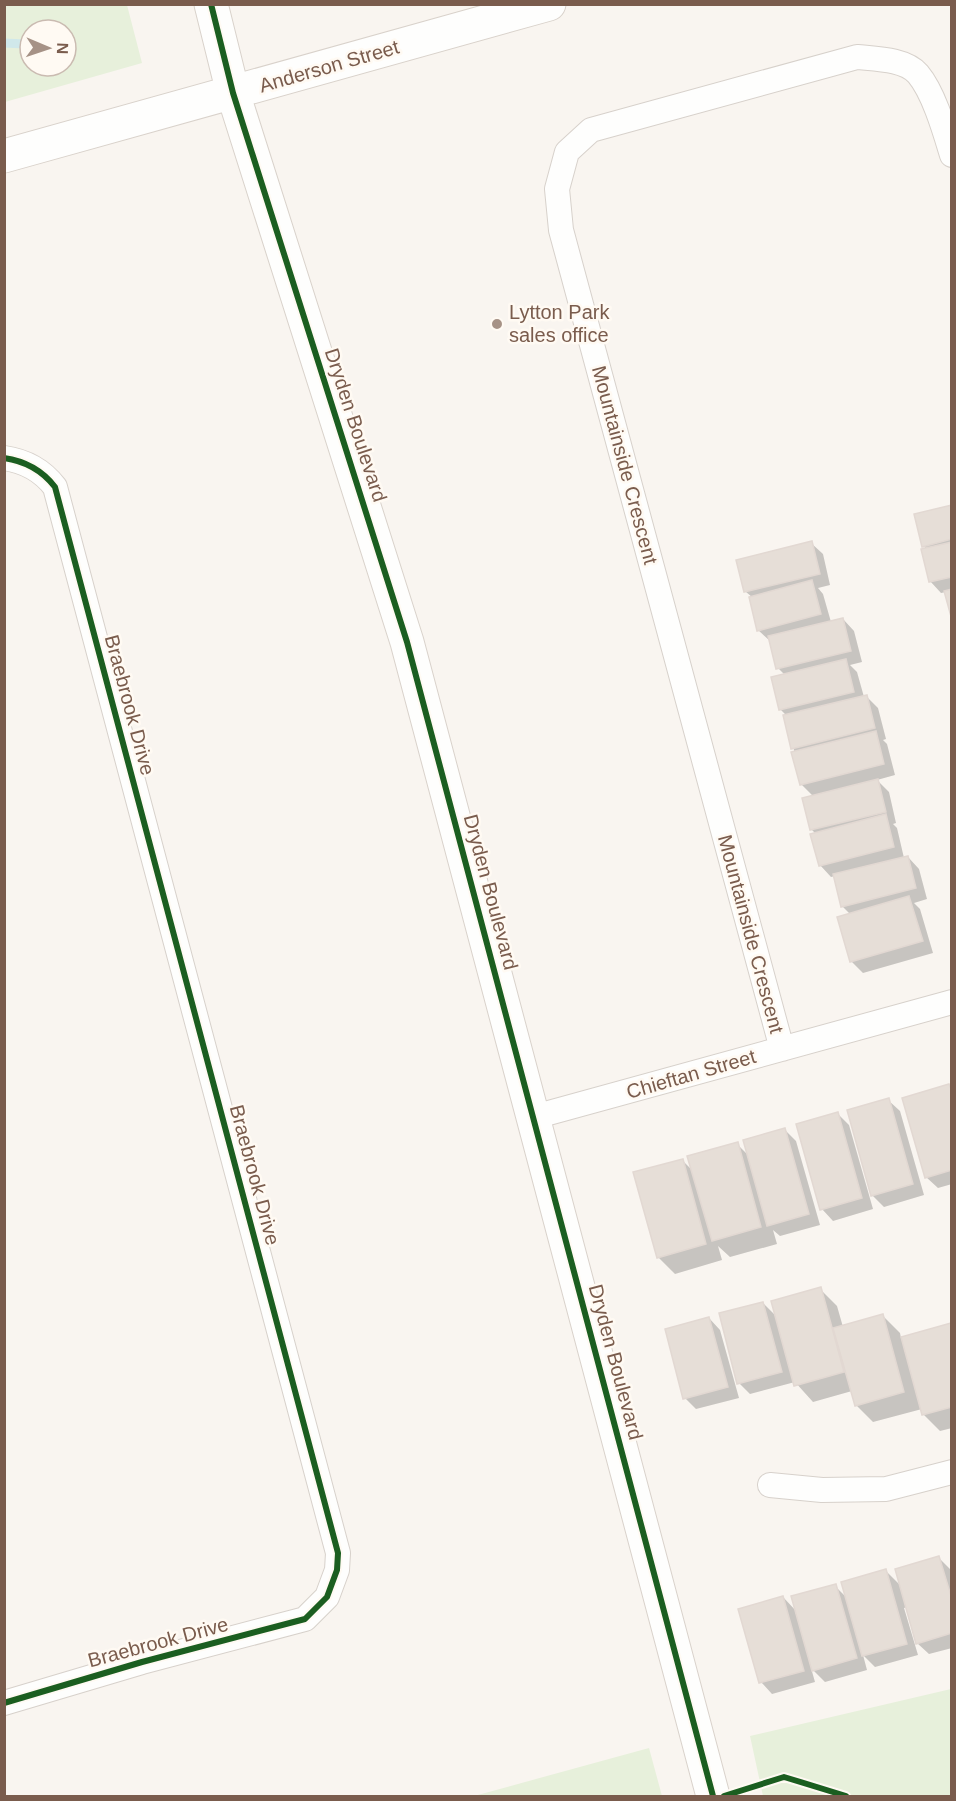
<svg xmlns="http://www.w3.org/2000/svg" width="956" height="1801" font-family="Arial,sans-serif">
<rect width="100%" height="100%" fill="#f9f5f0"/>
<!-- green -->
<path fill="#e7f0db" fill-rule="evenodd" d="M5,4l122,1 15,58 -137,39zM30,30h36v36h-36z
M951,1689v107h-188l-13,-60z
M649,1748l13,48h-188z"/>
<!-- shadow -->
<path fill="#0003" d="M952,506v107l-6,-21 -5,1 -11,-12 -3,-32 -4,-3z
M811,543l12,11 7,31 -12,3 5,6 8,28 12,-3 11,12 8,31 -12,3 7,7 7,25h3l11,11 8,31 -3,1 4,4 8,31 -18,5 12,12 7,31 -3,1 4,4 7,30 4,-1 11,12 8,30 -13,4 6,6 13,44 -70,20 -12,-12 -1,-47 -8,-8 -7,-30 -4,1 -11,-12 -4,-31 -4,-4 2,-33 -13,-13 -14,-68 -7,-7 5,-34 -7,-7 -8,-27 -12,-11 -6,-33 -6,-5z
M949,1086l3,3v95l-14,4 -12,-11z
M888,1100l12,11 24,84 -40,12 -12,-12z
M838,1114l11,11 24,84 -40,12 -11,-12z
M785,1130l11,11 24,84 -40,11 -7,-6 4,14 -47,13 -12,-11 4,14 -47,14 -17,-17 24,-97 11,11 44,-27 12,12z
M820,1289l17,17 6,21 40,-11 17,17 1,5 51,-12v102l-12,3 -17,-17 -1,-5 -49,13 -17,-17 -4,-14 -39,11 -18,-20 -45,12 -11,-11 24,-80 14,14z
M709,1318l11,12 19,68 -43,11 -11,-11z
M939,1558l13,13v77l-23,6 -12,-11 -10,-36 -3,1 14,47 -43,12 -12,-12 4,15 -42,12 -14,-14 4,14 -43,12 -11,-12 22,-85 14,15 38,-26 12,12 39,-27 15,15z"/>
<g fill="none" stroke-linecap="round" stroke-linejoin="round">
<!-- stream -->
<path stroke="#d0e8ea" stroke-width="9" d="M4,43l21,1"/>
</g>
<!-- building -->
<path fill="#e6ded7" stroke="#e2d8d2" stroke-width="1.5" d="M952,505v34l-30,8 -8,-33z
M812,541l8,33 -76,18 -8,-32z
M952,542v35l-23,5 -8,-33z
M812,580l9,34 -64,17 -8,-34z
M952,589v31l-8,-29z
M843,618l8,33 -75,18 -8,-33z
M846,659l8,33 -75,18 -8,-33z
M867,695l8,33 -84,21 -8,-34z
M876,731l8,33 -84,21 -9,-33z
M878,779l8,33 -76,18 -8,-32z
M886,814l8,33 -75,19 -9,-32z
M908,856l8,32 -75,19 -8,-33z
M909,896l14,45 -73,21 -13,-45z
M949,1084l3,8v78l-27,8 -23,-80z
M889,1098l24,86 -42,12 -24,-86z
M838,1112l24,86 -42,12 -24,-86z
M785,1128l24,86 -42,12 -24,-86z
M738,1142l23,85 -49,14 -25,-85z
M683,1159l23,85 -49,14 -24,-86z
M821,1287l23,85 -50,14 -23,-85z
M763,1302l19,70 -45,12 -18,-71z
M883,1314l21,78 -49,14 -22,-78z
M709,1317l19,70 -45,12 -18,-70z
M951,1323l1,84 -30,8 -21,-78z
M939,1556l13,43v34l-36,11 -21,-75z
M886,1569l21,75 -45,12 -21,-74z
M836,1584l21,74 -45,13 -21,-75z
M783,1596l21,75 -45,12 -21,-74z"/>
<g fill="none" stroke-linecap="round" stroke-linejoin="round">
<!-- street casing -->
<g stroke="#d7d1cb" stroke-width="26">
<path id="street" d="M4,458c21,3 38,12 51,29l283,1066 -1,17 -10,27 -22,22 -163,43 -138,41
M782,1049l-221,-819 -4,-41 10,-37 24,-22 266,-73c19,2 48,2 61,17 16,19 27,58 34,81
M534,1117l418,-115
M770,1485l52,5 64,-1 66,-17"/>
</g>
<!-- secondary casing -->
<g stroke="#d9d2cb" stroke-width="35">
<path id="secondary" d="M211,4l22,89 174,549 306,1154
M4,156l545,-152"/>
</g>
<!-- street -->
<use href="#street" stroke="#fefefd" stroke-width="24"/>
<!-- secondary -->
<use href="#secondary" stroke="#fefefd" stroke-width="33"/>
<!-- cycleway casing -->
<g stroke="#fffaf3" stroke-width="10">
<path id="cycleway" d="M211,4l22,89 174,549 306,1154
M4,458c21,3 38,12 51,29l283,1066 -1,17 -10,27 -22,22 -163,43 -138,41
M724,1796l60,-19 62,19"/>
</g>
<!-- cycleway -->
<use href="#cycleway" stroke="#1b5e20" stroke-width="6"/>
</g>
<!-- markers -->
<circle fill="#a69286" stroke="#fffaf3" stroke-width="2" cx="497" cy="324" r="6"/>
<g text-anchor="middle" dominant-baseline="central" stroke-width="5" stroke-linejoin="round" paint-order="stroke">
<!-- street labels -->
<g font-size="20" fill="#7a5c4d" stroke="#fffaf3">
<text transform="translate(329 66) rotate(-16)">Anderson Street</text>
<text transform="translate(356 425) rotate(72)">Dryden Boulevard</text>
<text transform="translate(625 465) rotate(75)">Mountainside Crescent</text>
<text transform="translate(130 705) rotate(75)">Braebrook Drive</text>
<text transform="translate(491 892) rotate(75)">Dryden Boulevard</text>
<text transform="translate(751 934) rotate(75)">Mountainside Crescent</text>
<text transform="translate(691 1074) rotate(-16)">Chieftan Street</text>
<text transform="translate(255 1175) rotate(75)">Braebrook Drive</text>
<text transform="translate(616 1362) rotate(75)">Dryden Boulevard</text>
<text transform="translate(158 1642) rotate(-15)">Braebrook Drive</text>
</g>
<!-- poi labels -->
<g font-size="20" fill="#7a5c4d" stroke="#fffaf3" text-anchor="start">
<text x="509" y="312">Lytton Park<tspan x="509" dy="23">sales office</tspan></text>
</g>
</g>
<!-- border -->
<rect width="956" height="1801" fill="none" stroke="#7a5c4d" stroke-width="12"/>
<!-- north arrow -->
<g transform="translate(48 48) rotate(92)"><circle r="28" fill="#fffaf3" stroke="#cabbb1" stroke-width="1.5"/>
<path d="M0-4.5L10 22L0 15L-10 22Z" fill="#a69286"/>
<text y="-9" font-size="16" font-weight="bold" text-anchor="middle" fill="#7a5c4d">N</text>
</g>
</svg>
